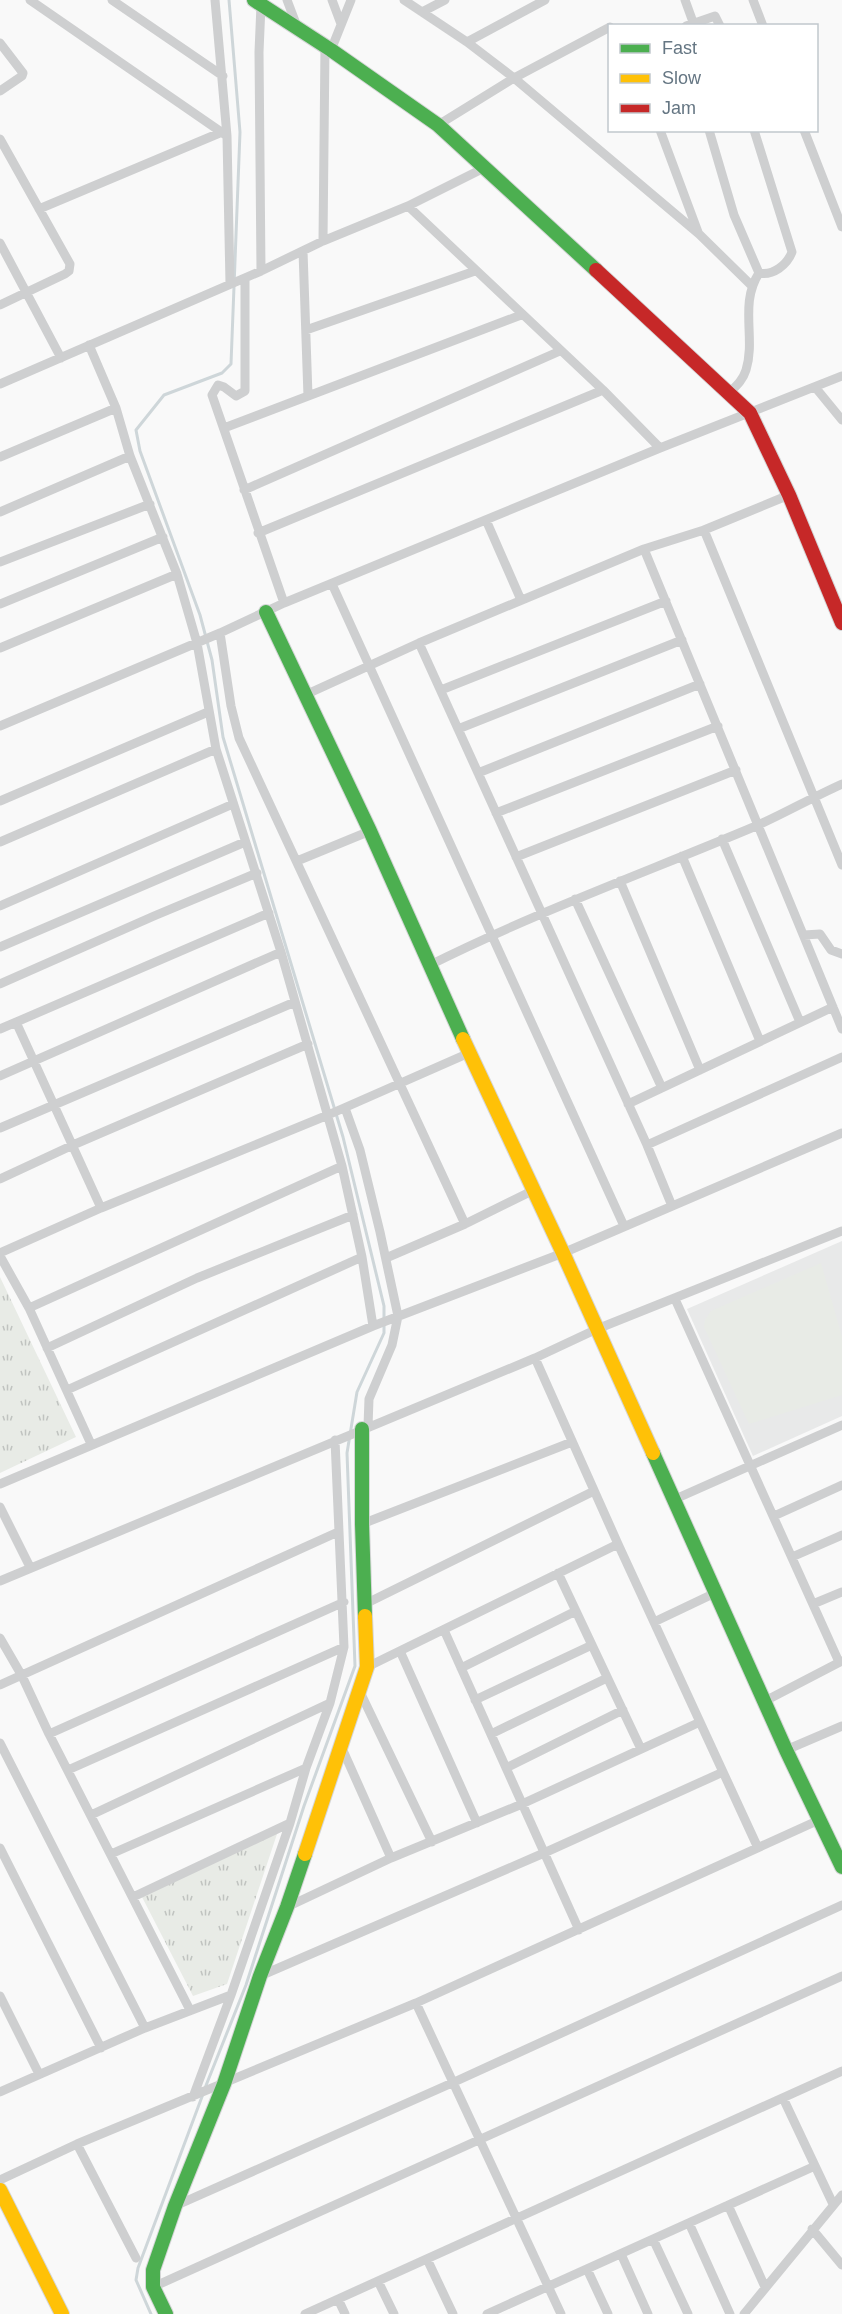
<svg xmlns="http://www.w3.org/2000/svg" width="842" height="2314" font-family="Arial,sans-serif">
<defs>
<pattern id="grass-tufts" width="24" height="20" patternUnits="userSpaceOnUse" patternTransform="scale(1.5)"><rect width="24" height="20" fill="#e8ebe6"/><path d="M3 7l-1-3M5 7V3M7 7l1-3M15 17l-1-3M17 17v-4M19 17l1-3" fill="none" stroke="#c0c3c0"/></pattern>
</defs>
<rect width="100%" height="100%" fill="#f9f9f9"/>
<!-- built -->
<path fill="#e8e9e9" d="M842,1241v175l-89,40 -66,-147z"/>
<!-- grass -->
<path fill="url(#grass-tufts)" d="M0,1277l76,160 -76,36z
M278,1831l-51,153 -34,12 -51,-99z"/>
<!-- pitch -->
<path fill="#e8ebe6" d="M821,1263l21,74v58l-93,29 -45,-97 1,-7 6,-9z"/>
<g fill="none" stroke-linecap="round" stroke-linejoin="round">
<!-- stream -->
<path stroke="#ced6d9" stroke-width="3" d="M205,2088l41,-103 58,-179 51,-140 -8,-213 10,-61 27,-59v-27l-41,-169 -120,-400 -11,-77 -12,-45 -60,-164 -4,-21 28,-35 58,-22 9,-9 9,-232 -11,-132
M151,2314l-15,-34 2,-12 65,-174"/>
<!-- fast casing -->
<g stroke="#d5d6d7" stroke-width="16">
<path id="fast" d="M254,0l77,50 107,75 158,145
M266,612l104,219 93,208
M362,1429v95l3,92
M653,1453l133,297 56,117
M166,2314l-13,-27v-17l22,-64 49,-122 36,-108 27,-69 18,-53"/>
</g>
<!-- slow casing -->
<g stroke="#d5d6d7" stroke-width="16">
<path id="slow" d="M463,1039l100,214 90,200
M305,1854l62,-187 -2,-51
M0,2190l62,124"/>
</g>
<!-- jam casing -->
<g stroke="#d5d6d7" stroke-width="16">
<path id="jam" d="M596,270l154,143 39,82 53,128"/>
</g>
<!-- street -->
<path stroke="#cecfd0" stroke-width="9" d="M30,0l197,136
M112,0l111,76
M215,0l12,136 3,148
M287,0l11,29
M332,0l9,24
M404,0l63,42 47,36 185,156 53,52
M685,0l8,22
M753,0l10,26
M422,12l23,-12
M686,26l29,-10 5,10
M467,42l78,-42
M0,43l23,30 -1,3 -22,15
M331,50l20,-50
M438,125l76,-47 96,-51
M660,130l38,102
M709,130l25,85 25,58c-20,31 -3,65 -13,97 -3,10 -10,16 -17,23
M754,130l38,122c-5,13 -19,24 -33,21
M804,130l38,97
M0,139l70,125 -1,7 -4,3 -65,31
M408,206l195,184 57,58
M39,209l183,-77
M323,241l2,-195
M0,243l61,115
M303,251l5,145
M261,271l62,-30 85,-35 78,-39
M245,278v113l-9,5 -12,-9 -6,-2 -6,10 72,208
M306,330l169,-59
M89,345l27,63 14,48 47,118 20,69 19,106 65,203 61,214 20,91 11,69
M0,384l261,-113 -2,-219 2,-47
M815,387l27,33
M224,428l297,-113
M0,457l116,-49
M244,490l316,-139
M0,512l130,-56
M486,520l35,80
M704,530l138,335
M258,533l345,-143
M644,549l198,480
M0,562l150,-58
M332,584l292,642
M0,604l163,-67
M220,633l11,73 8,32 226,486
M419,643l228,502 25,61
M0,648l177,-74
M441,690l225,-89
M305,695l114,-52 225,-94 60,-19 85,-35
M0,726l220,-93 64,-30 376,-155 182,-72
M458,729l224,-89
M478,773l222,-89
M0,801l208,-89
M496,813l222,-87
M722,839l78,183
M0,842l216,-93
M682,856l78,185
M516,857l220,-87
M297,861l73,-30
M620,881l80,189
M575,899l87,189
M0,906l233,-102
M804,935l16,-1 11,16 11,4
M0,947l245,-105
M430,965c106,-53 217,-93 326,-139 29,-13 57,-29 86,-42
M0,984l154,-68 103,-43
M16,1022l85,186
M0,1029l269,-116
M0,1076l281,-124
M628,1104l205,-97
M345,1108l15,42 20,82 18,84 -6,29 -23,54 -1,27
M0,1128l295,-126
M647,1145l195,-88
M0,1179l73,-34 235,-101
M0,1253l101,-45 227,-93 141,-62
M0,1256l29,52 62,136
M386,1258l79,-34 69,-34
M675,1299l164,363
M29,1308l313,-142
M47,1348l150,-70 156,-63
M535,1358l83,186 140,304
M67,1390l295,-133
M0,1484l373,-158 190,-73 279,-120
M673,1500l169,-75
M0,1507l30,60
M774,1516l68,-31
M362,1524l210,-82
M792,1557l50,-22
M558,1573l83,176
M0,1581l535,-223 62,-29 245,-98
M365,1604l229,-113
M813,1604l29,-12
M654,1622l61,-29
M444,1630l135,300
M0,1638l22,38 27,58 141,276
M400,1651l77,172
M367,1667l251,-123
M461,1668l115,-57
M0,1685l338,-153
M360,1692l72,150
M475,1700l117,-55
M765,1701l77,-40
M49,1734l295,-132
M491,1734l116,-56
M0,1743l145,285
M341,1746l50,112
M786,1750l56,-24
M506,1768l117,-58
M68,1770l276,-123
M91,1815l239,-112
M0,1848l101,200
M111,1854l195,-86
M133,1897l157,-74
M287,1907l104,-49 131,-54 178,-82
M260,1976l284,-123 179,-81
M0,1996l39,78
M416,2003l145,311
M0,2092l145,-64 86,-33
M193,2097l38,-102 59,-172 16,-55 24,-65 14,-56 -9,-207
M783,2098l50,106
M77,2144l59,114
M0,2180l77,-36 339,-141 403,-183
M728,2205l37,82
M175,2206l277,-123 390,-178
M689,2223l41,91
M812,2229l30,36
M653,2239l35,75
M621,2254l27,60
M427,2259l26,55
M587,2269l21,45
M378,2281l16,33
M153,2287l689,-311
M338,2299l7,15
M305,2314l537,-243
M487,2314l328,-148
M744,2314l98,-119"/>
<!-- fast -->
<use href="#fast" stroke="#4caf50" stroke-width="14"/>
<!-- slow -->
<use href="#slow" stroke="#ffc107" stroke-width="14"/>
<!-- jam -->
<use href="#jam" stroke="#c62828" stroke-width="14"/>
</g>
<!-- legend -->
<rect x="608" y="24" width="210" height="108" fill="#ffffff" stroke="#c1c8cd" stroke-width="1.5"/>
<rect x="620" y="44" width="30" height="9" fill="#4caf50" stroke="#c1c8cd" stroke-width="1.5"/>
<text x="662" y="54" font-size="18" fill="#657683">Fast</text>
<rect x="620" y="74" width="30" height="9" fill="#ffc107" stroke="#c1c8cd" stroke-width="1.5"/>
<text x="662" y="84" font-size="18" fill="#657683">Slow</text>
<rect x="620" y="104" width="30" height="9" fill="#c62828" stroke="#c1c8cd" stroke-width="1.5"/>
<text x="662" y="114" font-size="18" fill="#657683">Jam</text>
</svg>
